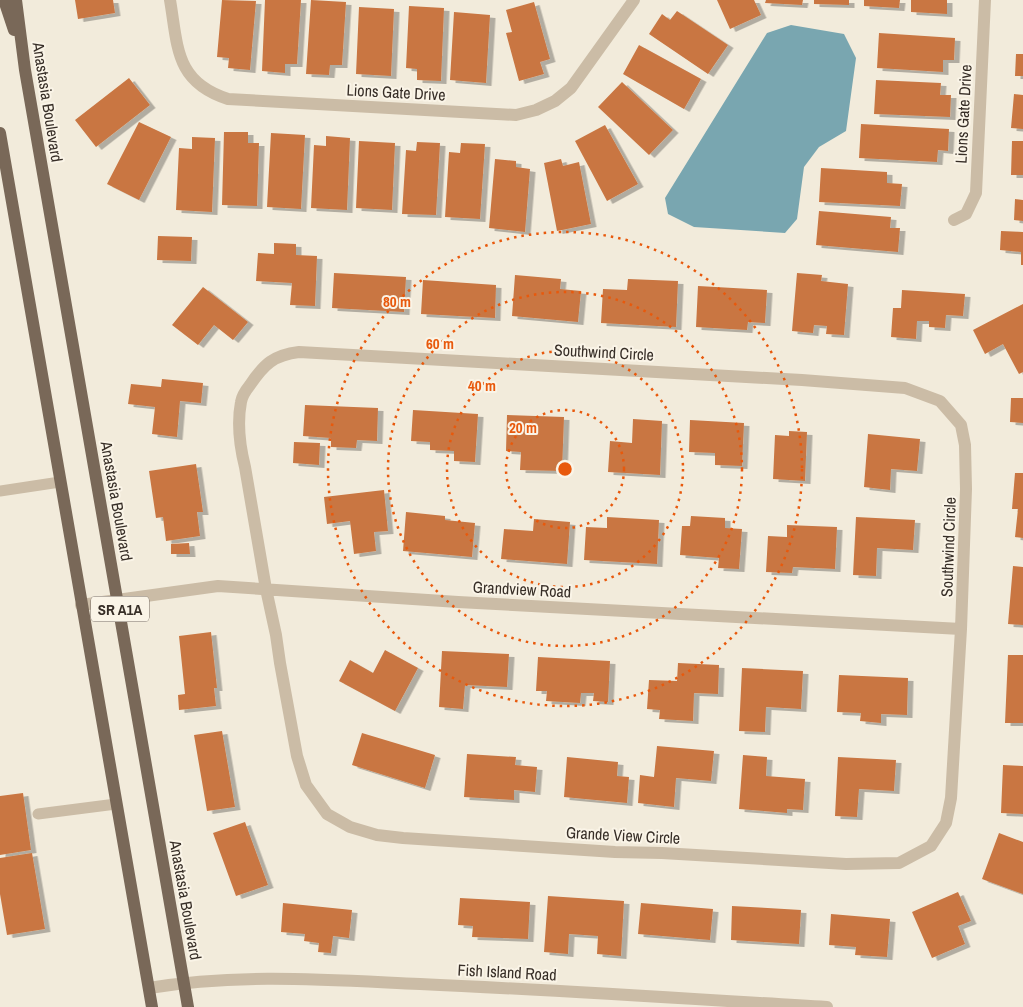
<svg xmlns="http://www.w3.org/2000/svg" width="1023" height="1007" font-family="'Archivo Narrow',sans-serif">
<defs>
<filter id="shadow"><feDropShadow dx="5.5" dy="3" stdDeviation="0" flood-color="#0004"/></filter>
</defs>
<rect width="100%" height="100%" fill="#f2ebdb"/>
<!-- water -->
<path fill="#79a6b0" d="M791,25l53,9 12,24 -10,73 -27,16 -15,20 -7,52 -12,14 -91,-6 -26,-13 -3,-16 102,-165z"/>
<!-- building -->
<path fill="#c97642" filter="url(#shadow)" d="M75,0h38l2,13 -37,6z
M222,0l34,1 -6,69 -22,-2 1,-10 -12,-1z
M265,0h36l-4,64h-12v9l-23,-2z
M311,0l35,2 -4,63h-12l-1,10 -23,-1z
M717,0h37l7,15 -31,14z
M766,0h37l-1,5 -37,-2z
M814,0h35v5l-35,-1z
M864,0h36l-1,8 -35,-2z
M911,0h36v14l-36,-2z
M534,2l16,57 -10,3 4,12 -25,7 -13,-48 6,-1 -6,-22z
M409,6l35,2 -3,73 -24,-1v-11l-11,-1z
M359,7l35,2 -3,67 -35,-2z
M677,11l51,34 -20,29 -59,-40 13,-20 8,6z
M454,12l36,3 -4,68 -36,-3z
M879,33l76,5 -1,22h-11v12l-66,-4z
M639,45l62,34 -17,30 -61,-35z
M1016,54h7v22h-8z
M129,78l21,27 -54,42 -21,-27z
M876,80l65,3 -1,12h11l-1,22 -76,-3z
M622,82l51,48 -24,25 -51,-48z
M1014,94l9,1v34l-12,-1z
M139,122l32,15 -32,63 -32,-16z
M861,124l88,5 -1,22 -10,-1 -1,12 -78,-4z
M605,125l33,59 -31,17 -32,-60z
M224,132h24v11h11l-2,63 -35,-1z
M271,133l34,2 -4,74 -34,-2z
M326,136l24,2 -3,72 -36,-2 3,-63 12,1z
M192,137l23,1 -3,74 -36,-2 3,-62 13,1z
M359,141l36,2 -3,67 -36,-2z
M1012,141h11v34h-12z
M417,142l23,1 -4,72 -34,-1 4,-64 10,1z
M461,143l24,1 -5,75 -35,-2 4,-65 11,1z
M495,159l21,2v6l14,2 -5,63 -36,-4z
M561,159l2,7 16,-4 12,62 -34,7 -13,-68z
M821,168l66,4v11l15,1 -2,22 -81,-4z
M1015,199l8,1v21l-9,-1z
M819,211l72,6 -1,11h10l-2,24 -82,-7z
M1001,231l22,1v33h-2v-13l-21,-2z
M158,236l34,1 -1,24 -34,-1z
M274,243l22,1v11l21,1 -2,50 -25,-1 2,-22 -36,-2 2,-28 16,1z
M334,273l72,4 -2,35 -72,-4z
M797,273l25,2 -1,6 27,3 -4,51 -18,-1 1,-8 -13,-1 -1,8 -21,-2z
M515,275l46,4 -1,10 21,2 -3,31 -66,-6z
M628,279l50,2 -2,46 -75,-4 2,-34 24,1z
M423,280l73,5 -1,33 -74,-4z
M698,286l69,4 -2,33 -17,-1 -1,8 -51,-3z
M203,287l45,35 -15,18 -19,-15 -16,20 -26,-20z
M902,290l63,4 -2,22 -17,-1 -1,13 -16,-1v-6h-12l-1,18 -25,-2 2,-29h8z
M1023,304v68l-4,2 -16,-30 -18,10 -12,-24z
M162,379l41,4 -2,20 -21,-2 -3,36 -25,-3 3,-27 -27,-3 3,-20 30,3z
M1011,398h12v25l-13,-1z
M305,405l73,3 -1,33 -20,-1 -1,8 -25,-1v-9l-28,-2z
M413,410l65,4 -3,48 -21,-1v-10l-24,-1v-8l-19,-1z
M507,415l57,2 -2,54 -42,-1 1,-18 -15,-1z
M633,419l29,2 -2,54 -52,-3 2,-31 22,2z
M690,420l54,3 -2,43 -27,-1v-12l-26,-1z
M789,431l18,1 -2,49 -32,-2 2,-44 14,1z
M868,434l52,5 -3,32 -26,-2 -1,21 -26,-3z
M294,442l26,1 -1,22 -26,-2z
M196,464l7,48h-6l3,24 -34,5 -3,-24 -7,1 -7,-47z
M1015,473h8v65l-8,-1 3,-28h-6z
M384,490l4,41 -14,1 2,19 -22,3 -4,-33 -23,3 -3,-27z
M406,512l39,4v4l30,3 -3,34 -69,-6z
M691,516l34,2v10l17,1 -3,40 -21,-1 1,-10 -39,-3 2,-29h8z
M607,517l52,3 -2,44 -73,-4 2,-33 21,1z
M856,517l59,3 -2,30 -36,-2 -1,28 -23,-1z
M534,519l36,3 -3,42 -66,-5 3,-30 29,2z
M787,525l50,2 -2,42 -42,-2 -1,6 -26,-1 2,-36 19,1z
M189,543l1,11h-19v-10z
M1013,566l10,1v58l-15,-1z
M211,632l6,56h-3l2,18 -37,4 -1,-15 7,-1 -6,-58z
M385,650l33,18 -23,43 -56,-30 11,-21 23,13z
M442,651l67,3 -2,33 -42,-2 -2,24 -24,-2z
M1008,655h15v68h-18z
M538,657l72,4 -2,41 -15,-1 1,-8h-13l-1,10 -34,-2 1,-10h-11z
M678,663l41,2 -1,29 -24,-1 -1,28 -34,-2 1,-9 -13,-1 2,-29 28,1z
M742,668l61,3 -2,38 -35,-2 -1,25 -26,-1z
M839,675l69,3 -1,37 -26,-1v9l-21,-2 1,-8 -24,-1z
M222,731l13,76 -28,4 -13,-76z
M362,733l73,22 -10,33 -73,-23z
M657,746l57,5 -3,30 -35,-3 -2,29 -36,-4 2,-28 14,2z
M467,754l49,3 -1,8 22,2 -2,25 -21,-2v10l-50,-3z
M743,755l24,2 -1,19 39,3 -2,31 -16,-1v4l-48,-4z
M567,757l51,5 -1,14 12,1 -2,26 -63,-6z
M838,757l58,3 -2,31 -35,-2 -2,28 -22,-1z
M1003,765l20,1v48l-22,-1z
M23,793l8,57 -31,5v-59z
M245,822l23,63 -32,11 -23,-63z
M999,833l24,9v52l-41,-15z
M32,853l13,76 -38,6 -7,-41v-36z
M958,892l13,29 -13,5 7,18 -33,14 -20,-46z
M548,896l76,5 -3,55 -24,-2 1,-18 -29,-2 -1,20 -24,-2z
M460,898l70,4 -2,37 -56,-2 1,-11 -15,-1z
M283,903l69,7 -3,28 -16,-2 -2,17 -13,-1 1,-9 -15,-2 1,-7 -24,-2z
M641,903l72,6 -3,31 -72,-6z
M732,906l69,4 -2,34 -68,-4z
M831,914l59,5 -3,38 -32,-2 1,-8 -27,-2z"/>
<g fill="none" stroke-linecap="round" stroke-linejoin="round">
<!-- lane -->
<path stroke="#cbbca6" stroke-width="11" d="M0,491l60,-9
M38,814l78,-10"/>
<!-- street -->
<path stroke="#cbbca6" stroke-width="12" d="M170,0c8,47 5,82 58,99l288,16 20,-5 19,-9 16,-13 63,-88
M954,220l12,-6 10,-21 9,-193
M299,352l503,28 103,8 35,13 21,24 4,20 1,44 -5,140 -10,169 -5,25 -15,23 -32,17 -53,1 -184,-11 -47,-1 -212,-14 -26,-3 -27,-8 -23,-13 -21,-29 -9,-29 -17,-93 -4,-28 -10,-46 -21,-122c-5,-20 -8,-44 -4,-65 1,-6 5,-12 9,-17 14,-21 24,-30 49,-33z
M81,605l137,-19 240,16 503,27
M149,988c90,-15 180,-8 271,-4 136,6 272,15 407,23"/>
<!-- primary -->
<path stroke="#796858" stroke-width="12" d="M4,0l10,30
M16,0l9,70 163,937
M0,133l152,874"/>
</g>
<!-- distance rings -->
<g fill="none" stroke="#e8590c" stroke-width="2.5" stroke-dasharray="2.5 5">
<circle cx="565" cy="469" r="59"/>
<circle cx="565" cy="469" r="118"/>
<circle cx="565" cy="469" r="177"/>
<circle cx="565" cy="469" r="237"/>
</g>
<g text-anchor="middle" dominant-baseline="central" stroke-width="4" stroke-linejoin="round" paint-order="stroke">
<!-- shield labels -->
<rect fill="#faf4e7" stroke="#726961" stroke-width="1" x="91" y="596.5" width="58" height="25" rx="4"/>
<g font-size="15" font-weight="bold" fill="#372e27">
<text x="120" y="609">SR A1A</text>
</g>
<!-- street labels -->
<g font-size="16" fill="#372e27" stroke="#faf4e7">
<text transform="translate(396 92) rotate(3)">Lions Gate Drive</text>
<text transform="translate(48 102) rotate(81)">Anastasia Boulevard</text>
<text transform="translate(963 114) rotate(-87)">Lions Gate Drive</text>
<text transform="translate(604 352) rotate(3)">Southwind Circle</text>
<text transform="translate(117 501) rotate(80)">Anastasia Boulevard</text>
<text transform="translate(948 547) rotate(-88)">Southwind Circle</text>
<text transform="translate(522 589) rotate(3)">Grandview Road</text>
<text transform="translate(623 835) rotate(3)">Grande View Circle</text>
<text transform="translate(186 900) rotate(80)">Anastasia Boulevard</text>
<text transform="translate(507 972) rotate(3)">Fish Island Road</text>
</g>
</g>
<circle cx="565" cy="469" r="8" fill="#e8590c" stroke="#faf4e7" stroke-width="2.5"/>
<g font-size="15" text-anchor="middle" font-weight="bold" fill="#e8590c" stroke="#faf4e7" stroke-width="4" stroke-linejoin="round" paint-order="stroke">
<text x="397" y="307">80 m</text>
<text x="440" y="349">60 m</text>
<text x="482" y="391">40 m</text>
<text x="523" y="433">20 m</text>
</g>
</svg>
